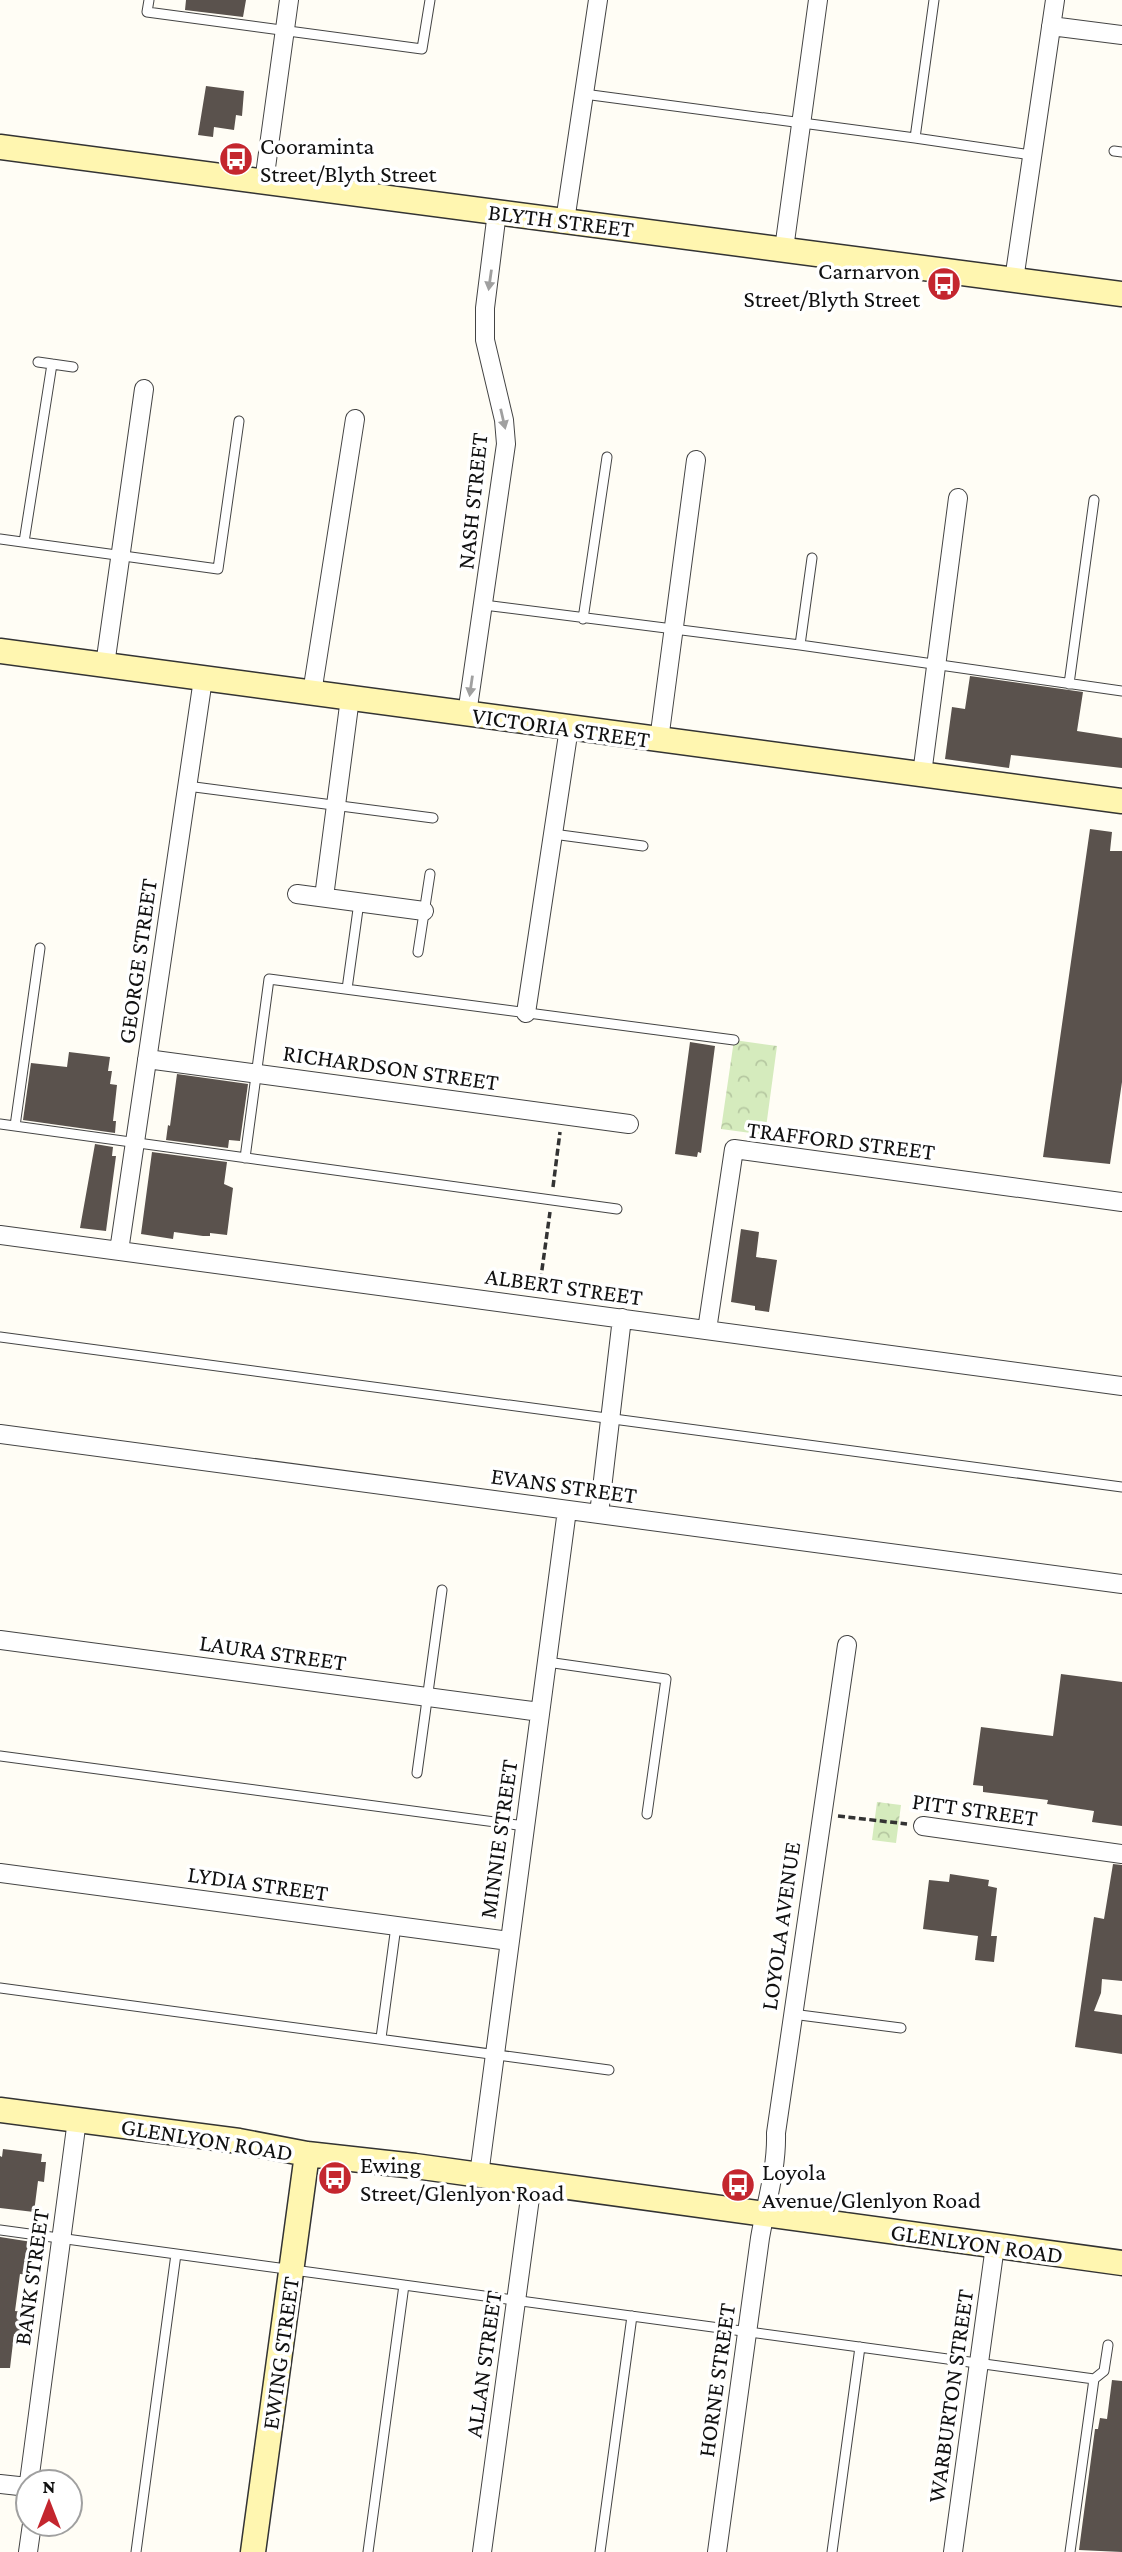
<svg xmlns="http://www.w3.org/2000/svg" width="1122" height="2552" font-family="'Crimson Pro',serif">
<defs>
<pattern id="park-crowns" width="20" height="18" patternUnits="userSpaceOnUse" patternTransform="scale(1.75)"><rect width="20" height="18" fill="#d5ebbd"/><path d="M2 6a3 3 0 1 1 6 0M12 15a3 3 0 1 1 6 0" fill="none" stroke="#b6c8a1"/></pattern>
</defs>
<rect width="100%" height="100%" fill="#fffdf5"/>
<!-- park -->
<path fill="url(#park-crowns)" d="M734,1040l43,6 -12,89 -44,-6z
M877,1802l24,3 -5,38 -24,-3z"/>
<!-- building -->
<path fill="#5a524d" d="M186,0h60l-3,17 -58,-7z
M206,86l38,5 -2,25 -6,-1 -2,15 -20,-3 -1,10 -15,-2z
M970,676l113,16 -6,39 45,7v30l-111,-13 -2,13 -64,-9 7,-52 13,2z
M1090,829l22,3 -2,19h12v231l-12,82 -67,-7z
M690,1042l25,4 -14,107 -3,-1 -1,5 -22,-3z
M69,1052l41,5 -2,14h4l-2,13 7,1 -4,36h3l-1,12 -92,-13 8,-57 36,4z
M177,1074l71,10 -8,57 -11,-1 -1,8 -62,-8 2,-15 2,1z
M95,1144l18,3 -1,9h4l-10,75 -26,-3z
M152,1152l75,10 -3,22 9,4 -6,47 -17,-2v3h-7l-29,-4 -1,7 -32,-5z
M741,1229l18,3 -3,25 21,3 -8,52 -14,-2v-4l-24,-4z
M1061,1674l61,8v144l-30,-4 2,-11 -47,-7 1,-4 -65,-8v-6l-10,-1 8,-58 72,9z
M1113,1864l9,1v116l-20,-2 -1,14 -7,18 28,4v39l-47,-7 19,-130 10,2z
M950,1874l39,6 -1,6 9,2 -6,48h6l-3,26 -19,-2 3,-24 -55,-7 6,-49 20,2z
M3,2149l39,5 -1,8h5l-2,20 -6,-1 -4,31 -34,-4v-52l2,1z
M0,2237l32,5 -3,33 -9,-1 -5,37 9,1 -3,23 -7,-1 -4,34h-10z
M1112,2380l10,1v171l-43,-2 16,-121h3l2,-11 7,1z"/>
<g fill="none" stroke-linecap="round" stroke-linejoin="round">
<!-- lane casing -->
<g stroke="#444" stroke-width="11">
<path id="lane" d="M149,0l-2,12 275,37 8,-49
M934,0l-19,138 116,17
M584,94l331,44
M1114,151l8,1
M38,362l35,5
M0,539l218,30 21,-148
M24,542l28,-178
M484,605l316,40 322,46
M583,619l24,-162
M800,645l12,-87
M1069,684l25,-184
M187,786l246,32
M553,834l90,12
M418,952l12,-78
M347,989l12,-87
M0,1124l617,85
M15,1126l25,-178
M245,1158l24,-179 465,61
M0,1337l1122,150
M547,1662l119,17 -19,135
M0,1756l525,70
M417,1773l25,-183
M0,1988l609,82
M792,2014l109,14
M381,2038l15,-112
M0,2230l1094,149
M136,2552l40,-298
M368,2552l36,-267
M600,2552l32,-236
M832,2552l28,-205
M1070,2552l24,-173 10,-8 4,-26"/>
</g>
<!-- street casing -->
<g stroke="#444" stroke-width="20">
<path id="street" d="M1051,26l71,9
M264,182l25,-182
M565,221l33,-221
M784,249l34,-249
M1014,280l41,-280
M105,665l39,-276
M312,693l43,-274
M467,714l39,-270 -2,-24 -19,-80v-32l12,-96
M659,740l37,-280
M922,774l36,-276
M297,894l127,17
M324,897l26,-199
M526,1013l43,-285
M147,1059l482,65
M0,1235l1122,151
M119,1251l84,-572
M707,1330l27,-181 388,53
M0,1434l1122,150
M599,1514l23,-196
M0,1640l540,72
M923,1826l199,28
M0,1873l509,68
M479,2175l88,-665
M29,2482l48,-362
M0,2484l28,3
M28,2552l4,-28
M482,2552l50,-369
M717,2552l43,-314c6,-35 17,-69 16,-105l71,-488
M953,2552l42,-306"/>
</g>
<!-- secondary casing -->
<g stroke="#333" stroke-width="27">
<path id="secondary" d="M0,147l1122,147
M0,651l1122,150
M0,2110l239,31 68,13 108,12 707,97
M253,2552l54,-398"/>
</g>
<!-- path -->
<path stroke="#333" stroke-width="3.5" stroke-dasharray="7 3.5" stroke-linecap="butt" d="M553,1187l7,-55
M539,1291l11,-79
M838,1816l69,8"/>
<!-- lane -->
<use href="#lane" stroke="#fff" stroke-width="9"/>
<!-- street -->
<use href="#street" stroke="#fff" stroke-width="18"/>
<!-- secondary -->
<use href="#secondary" stroke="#fff6b0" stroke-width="24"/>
</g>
<!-- one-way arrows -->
<defs><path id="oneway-solid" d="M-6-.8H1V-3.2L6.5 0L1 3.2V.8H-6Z" transform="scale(1.75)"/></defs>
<g fill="#a0a0a0">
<use href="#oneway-solid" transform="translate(490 280) rotate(98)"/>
<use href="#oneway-solid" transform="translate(503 419) rotate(77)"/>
<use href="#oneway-solid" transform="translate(471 686) rotate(98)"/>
</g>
<!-- icons -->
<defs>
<g id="bus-disc" transform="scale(1.75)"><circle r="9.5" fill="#c4262e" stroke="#fff"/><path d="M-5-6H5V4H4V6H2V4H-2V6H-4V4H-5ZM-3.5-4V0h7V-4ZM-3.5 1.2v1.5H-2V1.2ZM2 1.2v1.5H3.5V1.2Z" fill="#fff"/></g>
</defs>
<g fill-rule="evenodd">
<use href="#bus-disc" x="236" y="159"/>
<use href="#bus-disc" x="944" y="284"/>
<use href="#bus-disc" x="335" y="2178"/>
<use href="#bus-disc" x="738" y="2185"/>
</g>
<g text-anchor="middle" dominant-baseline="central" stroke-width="7" stroke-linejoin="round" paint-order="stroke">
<!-- poi labels -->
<g font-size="24" fill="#111" stroke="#fff" text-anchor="start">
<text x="260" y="145">Cooraminta<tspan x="260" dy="28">Street/Blyth Street</tspan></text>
<text x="920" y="270" text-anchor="end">Carnarvon<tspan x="920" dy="28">Street/Blyth Street</tspan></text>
<text x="360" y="2164">Ewing<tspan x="360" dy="28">Street/Glenlyon Road</tspan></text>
<text x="762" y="2171">Loyola<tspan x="762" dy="28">Avenue/Glenlyon Road</tspan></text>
</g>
<!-- street labels -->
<g font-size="24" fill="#111" stroke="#fff">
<text transform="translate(561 220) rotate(7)">BLYTH STREET</text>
<text transform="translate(472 501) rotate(-84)">NASH STREET</text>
<text transform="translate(561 727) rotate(8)">VICTORIA STREET</text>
<text transform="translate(137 961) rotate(-82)">GEORGE STREET</text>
<text transform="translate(391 1067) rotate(8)">RICHARDSON STREET</text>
<text transform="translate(841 1140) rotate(7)">TRAFFORD STREET</text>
<text transform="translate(564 1286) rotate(8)">ALBERT STREET</text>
<text transform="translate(564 1485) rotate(8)">EVANS STREET</text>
<text transform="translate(273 1652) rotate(8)">LAURA STREET</text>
<text transform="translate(975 1809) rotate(8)">PITT STREET</text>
<text transform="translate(498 1839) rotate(-82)">MINNIE STREET</text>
<text transform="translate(258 1883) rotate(8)">LYDIA STREET</text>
<text transform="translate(780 1926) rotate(-82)">LOYOLA AVENUE</text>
<text transform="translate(207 2139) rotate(9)">GLENLYON ROAD</text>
<text transform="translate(977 2243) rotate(8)">GLENLYON ROAD</text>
<text transform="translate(31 2277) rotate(-82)">BANK STREET</text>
<text transform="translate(280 2353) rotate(-82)">EWING STREET</text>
<text transform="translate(483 2364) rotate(-82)">ALLAN STREET</text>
<text transform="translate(716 2380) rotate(-82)">HORNE STREET</text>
<text transform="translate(950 2396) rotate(-82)">WARBURTON STREET</text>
</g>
</g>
<!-- north arrow -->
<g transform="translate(49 2503)"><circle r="33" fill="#ffffff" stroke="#a0a0a0" stroke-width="2"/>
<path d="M0-5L12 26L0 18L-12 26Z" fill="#c4262e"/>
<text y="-10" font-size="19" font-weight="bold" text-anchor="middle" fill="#111111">N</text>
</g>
</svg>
